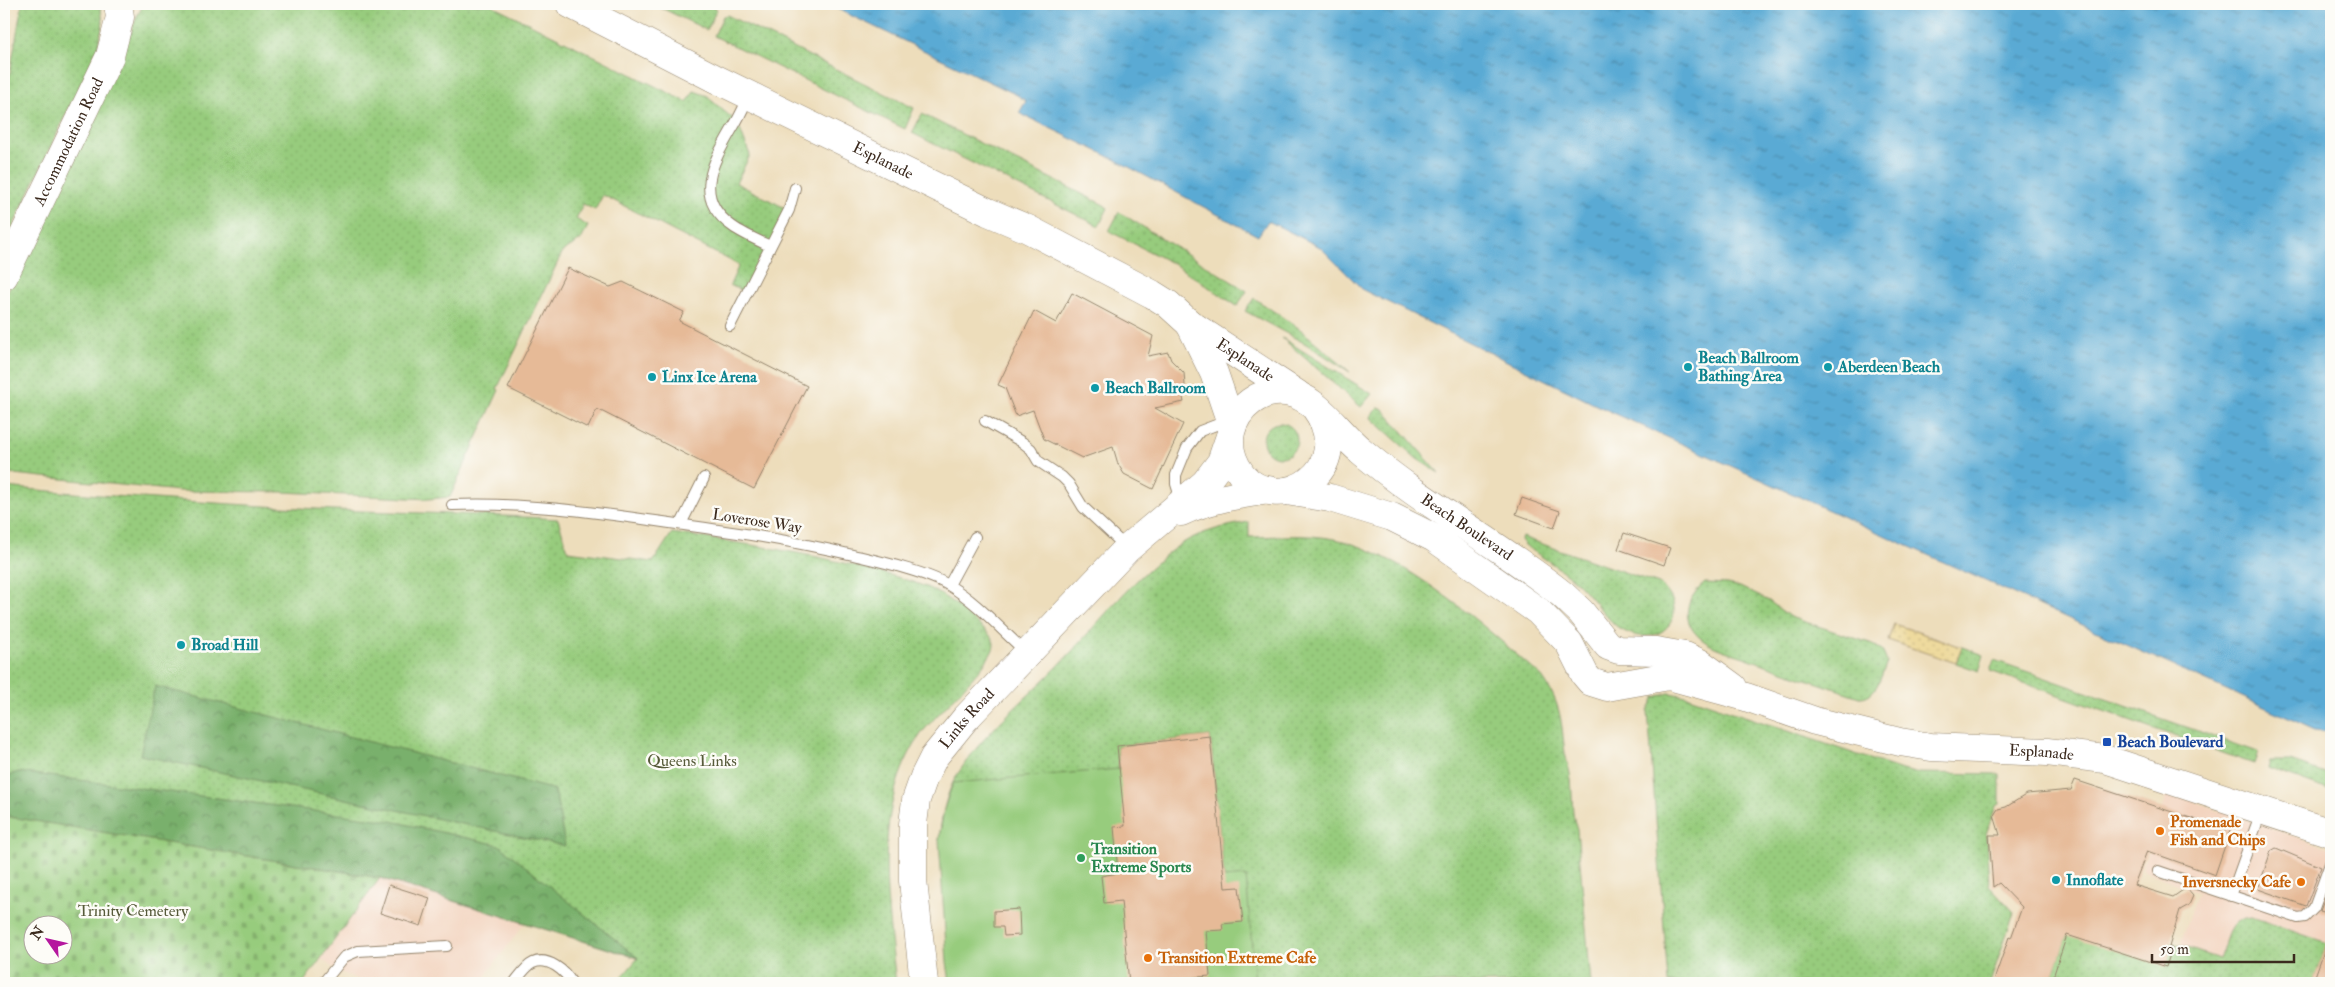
<svg xmlns="http://www.w3.org/2000/svg" width="2335" height="987" font-family="'IM FELL Double Pica',serif">
<defs>
<pattern id="grass-dots" width="8" height="8" patternUnits="userSpaceOnUse" patternTransform="scale(1.25)"><rect width="8" height="8" fill="#97cc7d"/><path d="M2 2h.1M6 6h.1" fill="none" stroke="#83af6c" stroke-width="1.8" stroke-linecap="round"/></pattern>
<pattern id="forest-crowns" width="20" height="18" patternUnits="userSpaceOnUse" patternTransform="scale(1.25)"><rect width="20" height="18" fill="#79b06c"/><path d="M2 6a3 3 0 1 1 6 0M12 15a3 3 0 1 1 6 0" fill="none" stroke="#648f58"/></pattern>
<pattern id="sand-dots" width="8" height="8" patternUnits="userSpaceOnUse" patternTransform="scale(1.25)"><rect width="8" height="8" fill="#eeda9e"/><path d="M2 2h.1M6 6h.1" fill="none" stroke="#cdbb88" stroke-width="1.8" stroke-linecap="round"/></pattern>
<pattern id="cemetery-stones" width="16" height="16" patternUnits="userSpaceOnUse" patternTransform="scale(1.25)"><rect width="16" height="16" fill="#97cc7d"/><path d="M2 7V4a2 2 0 0 1 4 0v3zM10 15v-3a2 2 0 0 1 4 0v3z" fill="#83af6c"/></pattern>
<pattern id="water-ripples" width="26" height="14" patternUnits="userSpaceOnUse" patternTransform="scale(1.25)"><rect width="26" height="14" fill="#5aaad4"/><path d="M2 4q2-2 4 0t4 0M15 11q2-2 4 0t4 0" fill="none" stroke="#4c8bab"/></pattern>
</defs>
<rect width="100%" height="100%" fill="#fdfcf7"/>
<filter id="ink" filterUnits="userSpaceOnUse"><feTurbulence type="fractalNoise" baseFrequency=".02" numOctaves="2"/><feDisplacementMap in="SourceGraphic" scale="10" xChannelSelector="R" yChannelSelector="G"/><feConvolveMatrix kernelMatrix="1 2 1 2 8 2 1 2 1" color-interpolation-filters="sRGB"/></filter>
<filter id="wash" filterUnits="userSpaceOnUse"><feTurbulence type="fractalNoise" baseFrequency=".0096" numOctaves="4" result="noise"/><feDisplacementMap in="SourceGraphic" scale="20" xChannelSelector="R" yChannelSelector="G"/><feGaussianBlur stdDeviation="1.12" result="paint"/><feColorMatrix in="noise" values="0 0 0 0 0 0 0 0 0 0 0 0 0 0 0 0 0 1.4 0 .05"/><feComposite in="paint" operator="in"/></filter>
<g filter="url(#wash)">
<rect width="100%" height="100%" fill="#edddbb"/>
<!-- built -->
<path fill="#f3d4bf" d="M2167,792l164,57v134h-38l-60,-59 -14,35 -39,-14 18,-53 -56,-22z
M380,878l145,45 -45,60h-113l-29,-12 -17,-12z"/>
<!-- grass -->
<path fill="url(#grass-dots)" stroke="#697b4e" d="M22,4h78l3,18 -5,25 -94,198v-138z
M144,4h346l197,98 7,-11 14,5 3,4 26,22 13,33 -14,28 53,27 -43,83 -16,-8 9,-20 -136,-70 -8,15 -12,-6 -7,15 12,7 -7,14 -18,11 -66,138 2,1 -49,107 -21,2 -147,-7 -103,-1 -175,-18v-174l118,-244 15,-39z
M653,4h53l11,5 -10,21z
M727,15l187,93 -9,21 -191,-93 9,-20z
M922,114l182,91 4,3 -9,18 -187,-93z
M1119,212l128,79 -10,15 -63,-42 -65,-33z
M1254,298l46,31 50,43 -44,-28 -61,-33z
M1282,338l90,56 -11,13z
M1378,408h4l57,65 -22,-14 -46,-41 1,-4z
M1263 440a17 17 0 1 1 34 0a17 17 0 1 1-34 0Z
M4,487c110,10 221,17 331,23 75,3 149,4 223,9l10,32 85,11 19,-29c67,10 134,19 200,37 18,5 37,10 54,17 20,9 37,22 52,37 5,5 16,13 16,20 2,16 -60,72 -73,90 -50,72 -34,167 -25,249h-279l21,-25 -258,-80 -376,-62z
M1249,522v15c23,0 48,-3 72,0 73,6 167,92 221,140 20,28 19,44 23,76 2,9 5,18 6,27 2,17 0,34 6,50l14,153h-460l114,-106 -21,2 -14,-143 -93,10 3,23 -181,71c2,-21 7,-47 18,-65 26,-42 66,-73 100,-108 40,-41 76,-91 124,-123 21,-13 44,-18 68,-22z
M1522,537l137,47c35,27 3,68 -37,46 -12,-6 -34,-38 -47,-49 -16,-14 -34,-24 -50,-36l-4,-5z
M1705,583l23,1 12,3 29,14 21,16 80,26 12,7 5,12c-6,13 -10,36 -28,35 -38,-13 -77,-26 -115,-40 -15,-5 -33,-9 -45,-20 -19,-18 -13,-39 6,-54z
M1962,647l22,8 -5,16 -23,-8z
M1994,660l264,92 -4,12 -264,-93z
M1669,693l17,3 216,74 14,3 84,1v30l-4,2 -10,28 3,51 25,27 -24,71h-322l-20,-272 7,-14z
M2270,761h20l41,14v16l-63,-23z
M2075,909l144,50c9,-20 7,-40 33,-42l75,26 -14,40h-262z"/>
<!-- forest -->
<path fill="url(#forest-crowns)" stroke="#5a6d45" d="M155,686l400,104 10,56 -425,-91z
M18,772l373,49 108,24 139,113 -258,-80 -376,-62v-38z"/>
<!-- sand -->
<path fill="url(#sand-dots)" stroke="#94825e" d="M1894,624l68,23 -6,16 -68,-23z"/>
<!-- cemetery -->
<path fill="url(#cemetery-stones)" stroke="#697b4e" fill-rule="evenodd" d="M4,816l376,62 -77,105h-299zM32,924h30v30h-30z"/>
<!-- garden -->
<path fill="#97cc7d" stroke="#697b4e" d="M1210,736l14,142 22,-2 9,107h-305l-3,-21 -8,-122 5,-31 9,-26 166,-14 -2,-23z"/>
<!-- water -->
<path fill="url(#water-ripples)" stroke="#4a6a79" d="M827,4h1504v728l-16,-2 -719,-325 -233,-115 -43,-43 -52,-26 -10,15 -146,-78 -93,-45 7,-12 -9,-6z"/>
<g id="blocks">
<!-- building -->
<path fill="#e6ba97" d="M568,268l42,19 13,-5 61,30 -5,9 128,65 -53,103 -157,-80 -9,19 -80,-40z
M1072,293l81,43 -5,20 20,-4 3,8 13,13 1,12 -3,8 2,9 -29,6 28,16 -30,65 -29,-15 -6,-10 -5,-17 -31,11 -38,-19 -11,-29 -17,6 -11,-28 -7,-3 36,-74 22,12z
M1522,498l38,13 -6,17 -38,-14z
M1624,533l46,15 -6,17 -46,-16z
M1210,736l15,152 14,-1 4,35 -21,2 1,6 -17,1 4,45 -81,7 -8,-82 -17,2 -3,-27 17,-3 -4,-46 11,-1 -8,-80z
M2075,780l155,51 -15,44 -68,-24 -13,34 39,12 13,-9 7,8 -4,9 -9,5 -11,37 3,1 -6,19 -99,-32 -16,48h-58l16,-46 2,1 11,-31 -23,-24 -6,4 -4,-52h11l-6,-20 4,-6 8,-2 21,-13 44,-4z
M2276,848l45,19 -15,39 -48,-17 13,-38z
M2331,881v33l-11,-3z
M389,885l41,13 -9,28 -41,-13z
M1019,909l1,26 -16,1 -1,-9h-9v-16z
M2329,937l2,1v45l-17,-4z"/>
</g>
</g>
<g filter="url(#ink)">
<use href="#blocks" fill-opacity="0" stroke="#94846c" stroke-width="1"/>
<g fill="none" stroke-linecap="round" stroke-linejoin="round">
<!-- lane casing -->
<g stroke="#94846c" stroke-width="12">
<path id="lane" d="M749,97c-5,9 -9,19 -14,27 -20,35 -45,72 -3,102 11,8 25,14 38,20
M730,326l59,-116 6,-22
M985,421l37,21 9,7 7,12 24,16 7,7 14,23 44,41
M1181,500l-5,-16v-9l11,-27 13,-17 29,-11
M452,505c70,-3 141,7 211,17 64,9 127,18 190,33 25,6 75,17 97,31 28,17 52,45 77,67
M681,524l23,-46
M949,585l26,-48
M2158,871l140,47 7,-1 9,-9 17,-47
M2231,896l30,-84
M323,983l21,-26 14,-6 89,-5
M514,983c5,-6 12,-17 19,-20 15,-7 32,8 39,20"/>
</g>
<!-- secondary casing -->
<g stroke="#94846c" stroke-width="29">
<g id="secondary">
<path id="s1" d="M570,4l146,75 272,133 40,17 124,65 16,10 22,20 107,70"/>
<path id="s2" d="M4,276l106,-220 10,-39 -2,-13"/>
<path d="M1190,324l24,49 18,53"/>
<path id="s3" d="M1314,406c47,63 -35,113 -72,69 -9,-12 -14,-28 -11,-43 6,-25 29,-43 55,-40 30,4 52,40 74,58 63,54 138,93 203,145l18,17 27,34 11,4 37,1 29,5 15,7 33,24"/>
<path id="s4" d="M1286,491l44,7 62,19 42,21 104,73 31,32 16,32 6,7 16,5 62,-11 77,21 69,24 85,21 31,5 116,5 58,7 226,74"/>
<path d="M1181,512c28,-13 57,-17 88,-22"/>
<path id="s5" d="M924,983l-11,-102v-57l3,-24 8,-23 10,-20 31,-38 162,-170 78,-66 16,-21 9,-26"/>
</g>
</g>
<!-- lane -->
<use href="#lane" stroke="#fff" stroke-width="10"/>
<!-- secondary -->
<use href="#secondary" stroke="#fff" stroke-width="28"/>
</g>
</g>
<!-- markers -->
<g fill="#0f9aa8" stroke="#fdfcf7" stroke-width="2">
<circle cx="1688" cy="367" r="5"/>
<circle cx="1828" cy="367" r="5"/>
<circle cx="652" cy="377" r="5"/>
<circle cx="1095" cy="388" r="5"/>
<circle cx="181" cy="645" r="5"/>
<circle cx="2056" cy="880" r="5"/>
</g>
<rect fill="#1a4fb4" stroke="#fdfcf7" stroke-width="2" x="2102" y="737" width="10" height="10" rx="2.5"/>
<g fill="#e8710a" stroke="#fdfcf7" stroke-width="2">
<circle cx="2160" cy="831" r="5"/>
<circle cx="2301" cy="882" r="5"/>
<circle cx="1148" cy="958" r="5"/>
</g>
<circle fill="#2e9e5b" stroke="#fdfcf7" stroke-width="2" cx="1081" cy="858" r="5"/>
<g text-anchor="middle" dominant-baseline="central" stroke-width="5" stroke-linejoin="round" paint-order="stroke">
<!-- street labels -->
<g font-size="16" fill="#3b2a1e" stroke="#fdfcf7">
<text stroke="none"><textPath href="#s2" startOffset="149">Accommodation Road</textPath></text>
<text stroke="none"><textPath href="#s1" startOffset="350">Esplanade</textPath></text>
<text stroke="none"><textPath href="#s1" startOffset="765">Esplanade</textPath></text>
<text transform="translate(757 521) rotate(9)">Loverose Way</text>
<text stroke="none"><textPath href="#s3" startOffset="506">Beach Boulevard</textPath></text>
<text stroke="none"><textPath href="#s5" startOffset="281">Links Road</textPath></text>
<text stroke="none"><textPath href="#s4" startOffset="835">Esplanade</textPath></text>
</g>
<!-- culture labels -->
<g font-size="16" font-weight="bold" fill="#0d838f" stroke="#fdfcf7" text-anchor="start">
<text x="1698" y="358">Beach Ballroom<tspan x="1698" dy="18">Bathing Area</tspan></text>
<text x="1838" y="367">Aberdeen Beach</text>
<text x="662" y="377">Linx Ice Arena</text>
<text x="1105" y="388">Beach Ballroom</text>
<text x="191" y="645">Broad Hill</text>
<text x="2066" y="880">Innoflate</text>
</g>
<!-- transit labels -->
<g font-size="16" font-weight="bold" fill="#164399" stroke="#fdfcf7" text-anchor="start">
<text x="2117" y="742">Beach Boulevard</text>
</g>
<!-- park labels -->
<g font-size="16" fill="#575b3a" stroke="#fdfcf7">
<text x="692" y="761">Queens Links</text>
<text x="133" y="911">Trinity Cemetery</text>
</g>
<!-- food labels -->
<g font-size="16" font-weight="bold" fill="#c56008" stroke="#fdfcf7" text-anchor="start">
<text x="2170" y="822">Promenade<tspan x="2170" dy="18">Fish and Chips</tspan></text>
<text x="2291" y="882" text-anchor="end">Inversnecky Cafe</text>
<text x="1158" y="958">Transition Extreme Cafe</text>
</g>
<!-- leisure labels -->
<g font-size="16" font-weight="bold" fill="#27864d" stroke="#fdfcf7" text-anchor="start">
<text x="1091" y="849">Transition<tspan x="1091" dy="18">Extreme Sports</tspan></text>
</g>
</g>
<!-- margin -->
<rect width="2335" height="987" fill="none" stroke="#fdfcf7" stroke-width="20"/>
<!-- north arrow -->
<g transform="translate(48 940) rotate(304)"><circle r="24" fill="#fdfcf7" stroke="#afa8a0"/>
<path d="M0-4L9 19L0 12L-9 19Z" fill="#b5179e"/>
<text y="-8" font-size="14" font-weight="bold" text-anchor="middle" fill="#3b2a1e">N</text>
</g>
<!-- scale -->
<path d="M2152 954v8h142v-8" fill="none" stroke="#3b2a1e" stroke-width="2.5"/>
<text x="2160" y="954" font-size="15" fill="#3b2a1e" stroke="#fdfcf7" stroke-width="4" paint-order="stroke">50 m</text>
</svg>
